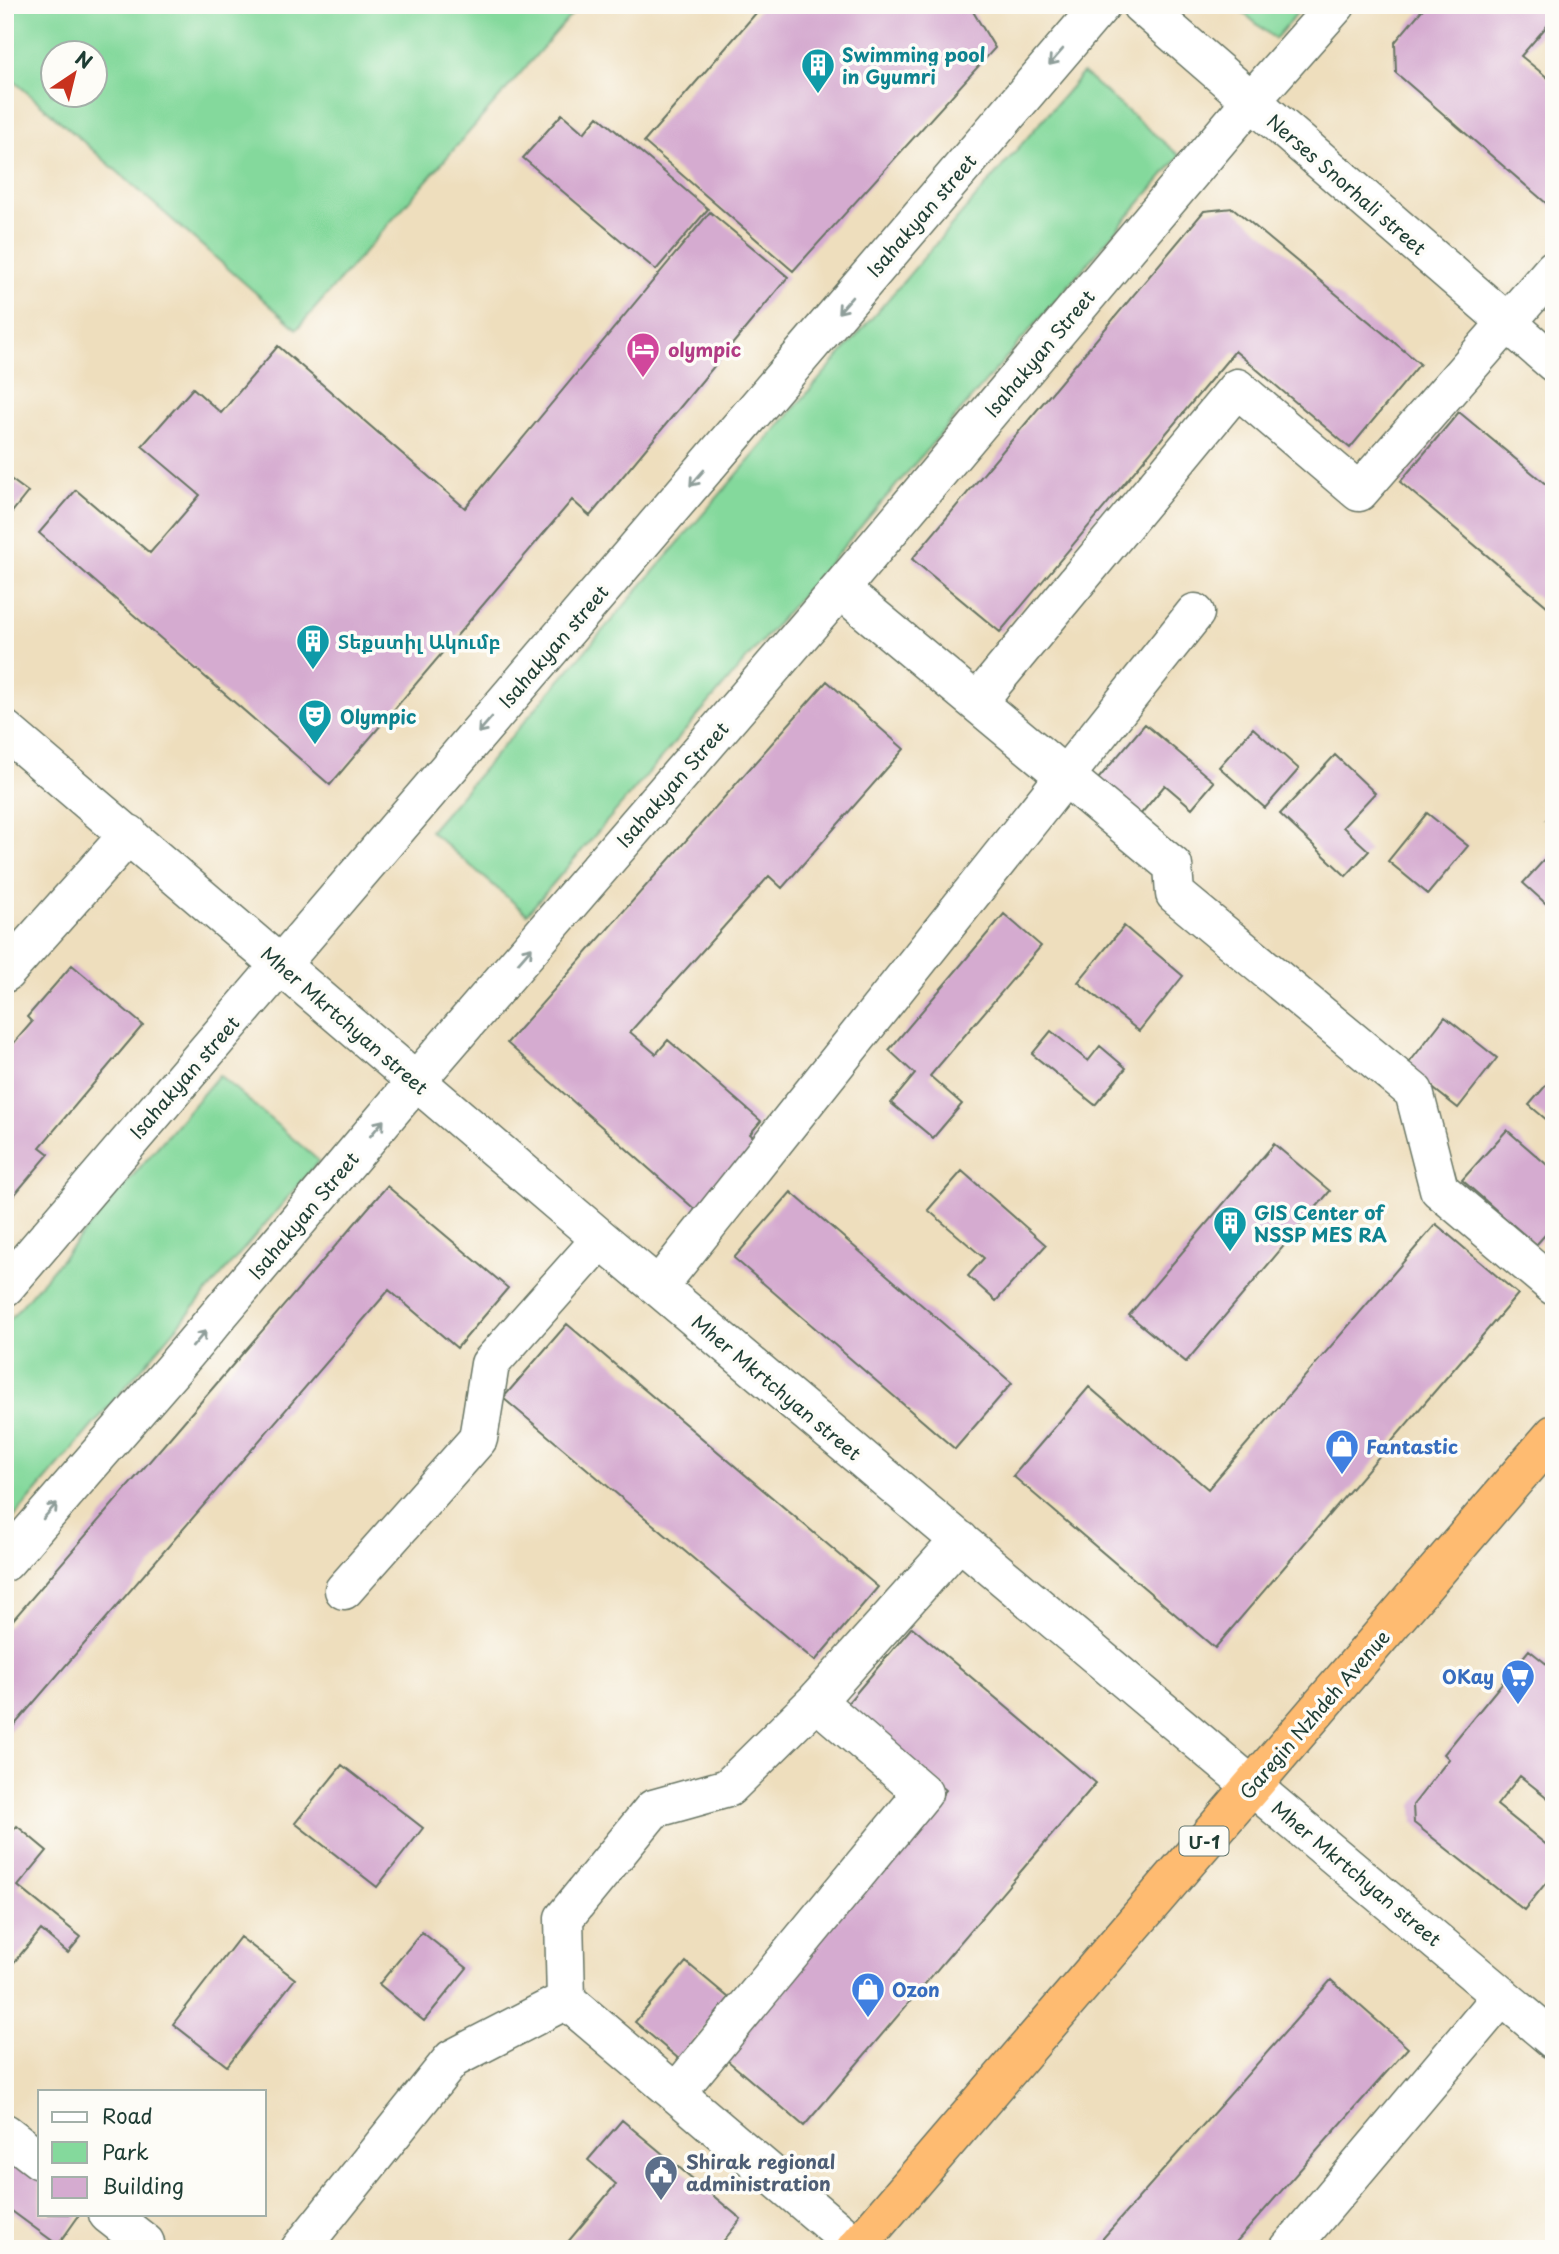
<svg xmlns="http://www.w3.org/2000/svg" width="1559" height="2254" font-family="'Playpen Sans','Noto Sans Armenian',sans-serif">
<rect width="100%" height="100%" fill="#fdfcf7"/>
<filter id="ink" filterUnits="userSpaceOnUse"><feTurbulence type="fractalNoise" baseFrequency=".0143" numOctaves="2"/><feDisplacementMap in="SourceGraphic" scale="14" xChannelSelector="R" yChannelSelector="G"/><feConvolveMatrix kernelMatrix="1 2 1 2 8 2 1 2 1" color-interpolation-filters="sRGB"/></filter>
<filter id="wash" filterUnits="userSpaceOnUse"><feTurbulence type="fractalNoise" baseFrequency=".00686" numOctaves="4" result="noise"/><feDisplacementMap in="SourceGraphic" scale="28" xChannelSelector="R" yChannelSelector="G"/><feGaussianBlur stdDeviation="1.57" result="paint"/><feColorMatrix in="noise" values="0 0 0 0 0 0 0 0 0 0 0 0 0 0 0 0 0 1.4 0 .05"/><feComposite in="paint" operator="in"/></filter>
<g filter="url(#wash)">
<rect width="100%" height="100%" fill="#eedebd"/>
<!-- green -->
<path fill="#84d99c" stroke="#528b68" stroke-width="2" fill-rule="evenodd" d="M5,5h575l-283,324 -292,-256zM52,52h42v42h-42z
M1234,5h70l-29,34z
M1083,73l97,83 -653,758 -97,-83z
M219,1075l100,86 -314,367v-203z"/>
<g id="blocks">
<!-- building -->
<path fill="#d5abd0" d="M763,5h206l26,43 -202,223 -149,-129z
M1426,5h128v13l-33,38 33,27v127l-158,-137 -1,-31z
M562,114l22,19 14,-17 110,93 -52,61 -133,-112z
M1233,208l187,156 -70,84 -115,-97 -235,281 -88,-73 292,-348z
M710,212l78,65 -198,239 -18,-16 -242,285 -291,-252 37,-43 74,63 50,-58 -58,-49 51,-58 28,25 57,-67 187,162z
M1459,412l95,79v121l-154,-130z
M5,475l23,17 -23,29z
M827,681l77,68 -122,139 -13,-12 -139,156 26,22 12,-14 93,81 -11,13 10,10 -61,69 -192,-170z
M1145,724l69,58 -22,26 -27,-23 -30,36 -42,-36z
M1253,728l46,41 -34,39 -46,-41z
M1335,755l40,38 -32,34 26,24 -23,25 -66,-62z
M1554,811v16l-8,-7z
M1427,813l41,33 -40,48 -40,-33z
M1554,849v62l-31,-28z
M1004,914l37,32 -111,130 32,28 -29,34 -42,-35 24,-29 -26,-24z
M1124,926l59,50 -44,55 -61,-49z
M72,965l71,60 -103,122 9,7 -44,52v-153l27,-31 -5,-5z
M1445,1017l52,41 -39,50 -52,-41z
M1051,1031l37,30 12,-15 26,22 -31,37 -63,-51z
M1554,1076v50l-25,-21z
M1507,1130l47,41v54l-18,20 -74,-65z
M1274,1144l56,47 -144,171 -57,-47z
M962,1171l84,74 -50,56 -28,-25 16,-18 -56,-48z
M387,1186l121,102 -51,60 -68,-58 -384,446v-107z
M791,1192l221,191 -57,66 -221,-191z
M1436,1224l82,70 -303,354 -202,-172 76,-89 119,102z
M567,1324l311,263 -63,74 -312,-263z
M912,1627l184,156 -292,343 -83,-71 225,-265 -100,-85z
M1529,1650l25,20v133l-34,-27 -23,29 57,46v22l-30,37 -110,-87 -1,-18 36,-46 -5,-5z
M342,1765l81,63 -46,59 -82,-64z
M17,1826l30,25 -29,35 63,51 -13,16 -27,-23 -36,43v-132z
M422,1932l45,36 -43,53 -45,-37z
M240,1937l55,42 -68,87 -54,-42z
M686,1962l43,36 -50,61 -44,-37z
M1331,1980l77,68 -178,201h-129l-4,-4z
M622,2120l119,99 -24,30h-155l54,-65 -28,-24z
M5,2152l35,26v36h40l-22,31 -53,-39z"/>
</g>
</g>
<g filter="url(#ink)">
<use href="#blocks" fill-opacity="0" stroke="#677564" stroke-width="2"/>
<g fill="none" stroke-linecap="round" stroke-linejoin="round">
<!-- minor casing -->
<g stroke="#677564" stroke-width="41">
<path id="minor" d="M1141,5l413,358
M840,589l333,277 2,28 239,198 25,97 115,97
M978,701l259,-313 122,104 195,-223
M5,730l596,509 953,801
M5,973l124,-139
M5,1287l1096,-1282
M658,1287l537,-674
M5,1562l167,-192 244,-289 424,-492 411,-488 85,-96
M344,1590l134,-151 12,-75 111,-125
M676,2093l247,-300 -107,-92
M5,2133l35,27
M108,2214l37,29
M857,2247l-291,-247 -2,-82 89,-109 75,-21 88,-87 144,-161
M300,2249l152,-190 114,-59
M1289,2249l213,-253"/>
</g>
<!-- highway casing -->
<g stroke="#677564" stroke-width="41">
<path id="highway" d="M855,2249l699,-815"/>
</g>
<!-- minor -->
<use href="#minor" stroke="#fff" stroke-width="38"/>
<!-- highway -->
<use href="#highway" stroke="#febb71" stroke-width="38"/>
</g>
<!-- one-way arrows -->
<defs><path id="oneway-shaft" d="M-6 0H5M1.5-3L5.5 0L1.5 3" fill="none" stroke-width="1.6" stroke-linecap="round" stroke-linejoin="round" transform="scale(1.75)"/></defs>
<g stroke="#8f9e9a">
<use href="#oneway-shaft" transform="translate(1056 57) rotate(131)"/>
<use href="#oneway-shaft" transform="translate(845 305) rotate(131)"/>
<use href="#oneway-shaft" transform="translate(697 478) rotate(131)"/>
<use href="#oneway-shaft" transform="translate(485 725) rotate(131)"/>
<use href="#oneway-shaft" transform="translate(525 955) rotate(-49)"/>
<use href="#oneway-shaft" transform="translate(377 1128) rotate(-50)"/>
<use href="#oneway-shaft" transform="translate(199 1339) rotate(-50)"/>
<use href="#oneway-shaft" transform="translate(50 1511) rotate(-49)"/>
</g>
</g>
<!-- icons -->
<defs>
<g id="building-pin" transform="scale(1.75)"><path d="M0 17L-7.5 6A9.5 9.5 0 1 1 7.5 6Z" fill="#0f9aa8" stroke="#fdfcf7"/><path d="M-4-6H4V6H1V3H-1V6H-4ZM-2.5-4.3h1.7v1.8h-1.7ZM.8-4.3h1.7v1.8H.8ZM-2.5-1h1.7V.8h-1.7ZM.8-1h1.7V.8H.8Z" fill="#fff"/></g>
<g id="hotel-pin" transform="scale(1.75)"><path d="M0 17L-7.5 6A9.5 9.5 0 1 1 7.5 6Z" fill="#d1479c" stroke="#fdfcf7"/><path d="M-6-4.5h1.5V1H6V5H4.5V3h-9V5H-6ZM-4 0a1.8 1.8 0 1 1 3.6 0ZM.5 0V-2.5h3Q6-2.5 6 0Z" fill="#fff"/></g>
<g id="theatre-pin" transform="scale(1.75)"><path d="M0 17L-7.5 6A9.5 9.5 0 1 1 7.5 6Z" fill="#0f9aa8" stroke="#fdfcf7"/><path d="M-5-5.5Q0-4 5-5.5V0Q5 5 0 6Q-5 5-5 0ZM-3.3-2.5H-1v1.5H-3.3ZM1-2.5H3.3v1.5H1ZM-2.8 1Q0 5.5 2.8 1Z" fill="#fff"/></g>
<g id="shop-pin" transform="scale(1.75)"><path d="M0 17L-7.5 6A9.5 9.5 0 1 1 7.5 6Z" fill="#3f7fe0" stroke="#fdfcf7"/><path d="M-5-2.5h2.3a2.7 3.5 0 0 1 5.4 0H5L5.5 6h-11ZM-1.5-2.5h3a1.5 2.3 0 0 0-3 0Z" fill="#fff"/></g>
<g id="supermarket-pin" transform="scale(1.75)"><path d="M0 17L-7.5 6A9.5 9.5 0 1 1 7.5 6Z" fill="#3f7fe0" stroke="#fdfcf7"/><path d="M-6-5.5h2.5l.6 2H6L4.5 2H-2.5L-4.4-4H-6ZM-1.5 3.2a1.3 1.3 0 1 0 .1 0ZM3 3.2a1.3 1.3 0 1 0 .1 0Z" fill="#fff"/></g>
<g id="civic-pin" transform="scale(1.75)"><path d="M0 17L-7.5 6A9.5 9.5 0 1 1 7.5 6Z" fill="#5c6f8a" stroke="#fdfcf7"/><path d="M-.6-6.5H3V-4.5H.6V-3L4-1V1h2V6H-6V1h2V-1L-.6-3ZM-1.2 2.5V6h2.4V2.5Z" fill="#fff"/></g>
</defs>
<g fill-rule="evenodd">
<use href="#building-pin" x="818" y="65"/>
<use href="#hotel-pin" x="643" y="349"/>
<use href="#building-pin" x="313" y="641"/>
<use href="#theatre-pin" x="315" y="716"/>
<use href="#building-pin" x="1230" y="1223"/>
<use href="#shop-pin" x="1342" y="1446"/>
<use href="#supermarket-pin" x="1518" y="1676"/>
<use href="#shop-pin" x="868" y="1989"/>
<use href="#civic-pin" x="661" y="2172"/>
</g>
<g text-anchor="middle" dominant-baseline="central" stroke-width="7" stroke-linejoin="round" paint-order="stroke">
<!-- shield labels -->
<rect fill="#fdfcf7" stroke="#62766e" stroke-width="2" x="1179.5" y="1826.5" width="49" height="29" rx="5"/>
<g font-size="18" font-weight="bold" fill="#1f3d34">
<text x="1204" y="1841">Մ-1</text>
</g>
<!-- culture labels -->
<g font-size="19" font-weight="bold" fill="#0d838f" stroke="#fdfcf7" text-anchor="start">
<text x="842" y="54">Swimming pool<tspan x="842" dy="22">in Gyumri</tspan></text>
<text x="338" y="641">Տեքստիլ Ակումբ</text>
<text x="340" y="716">Olympic</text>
<text x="1254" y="1212">GIS Center of<tspan x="1254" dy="22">NSSP MES RA</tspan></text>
</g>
<!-- street labels -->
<g font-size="19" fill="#1f3d34" stroke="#fdfcf7">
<text transform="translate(1347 184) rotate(41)">Nerses Snorhali street</text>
<text transform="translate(921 215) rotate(-49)">Isahakyan street</text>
<text transform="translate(1039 353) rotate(-50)">Isahakyan Street</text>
<text transform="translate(553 646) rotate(-49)">Isahakyan street</text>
<text transform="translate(672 784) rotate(-49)">Isahakyan Street</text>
<text transform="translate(345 1020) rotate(41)">Mher Mkrtchyan street</text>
<text transform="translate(184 1077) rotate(-49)">Isahakyan street</text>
<text transform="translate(303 1215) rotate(-50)">Isahakyan Street</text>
<text transform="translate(777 1387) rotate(40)">Mher Mkrtchyan street</text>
<text transform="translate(1314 1714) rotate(-49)">Garegin Nzhdeh Avenue</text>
<text transform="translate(1357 1873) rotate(40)">Mher Mkrtchyan street</text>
</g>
<!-- hotel labels -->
<g font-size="19" font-weight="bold" fill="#b23c85" stroke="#fdfcf7" text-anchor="start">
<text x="668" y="349">olympic</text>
</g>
<!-- shop labels -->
<g font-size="19" font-weight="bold" fill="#366cbe" stroke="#fdfcf7" text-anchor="start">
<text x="1366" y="1446">Fantastic</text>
<text x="1494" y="1676" text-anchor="end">OKay</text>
<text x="892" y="1989">Ozon</text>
</g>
<!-- service labels -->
<g font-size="19" font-weight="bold" fill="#4e5e75" stroke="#fdfcf7" text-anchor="start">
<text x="686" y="2161">Shirak regional<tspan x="686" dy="22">administration</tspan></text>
</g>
</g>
<!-- margin -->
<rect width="1559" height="2254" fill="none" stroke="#fdfcf7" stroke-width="28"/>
<!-- legend -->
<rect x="38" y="2090" width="228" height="126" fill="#fdfcf7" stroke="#a4b0a9" stroke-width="2"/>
<rect x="52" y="2112" width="35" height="10" fill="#ffffff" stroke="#a4b0a9" stroke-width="2"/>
<text x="102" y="2124" font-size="21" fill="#1f3d34">Road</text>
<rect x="52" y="2142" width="35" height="21" fill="#84d99c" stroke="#a4b0a9" stroke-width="2"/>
<text x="102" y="2160" font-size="21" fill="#1f3d34">Park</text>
<rect x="52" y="2177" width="35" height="21" fill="#d5abd0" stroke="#a4b0a9" stroke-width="2"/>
<text x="102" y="2194" font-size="21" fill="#1f3d34">Building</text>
<!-- north arrow -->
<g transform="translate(74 74) rotate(35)"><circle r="33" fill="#fdfcf7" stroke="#a4b0a9" stroke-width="2"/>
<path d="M0-5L12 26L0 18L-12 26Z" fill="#c8321e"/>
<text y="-10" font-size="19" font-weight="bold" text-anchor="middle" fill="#1f3d34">N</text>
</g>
</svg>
